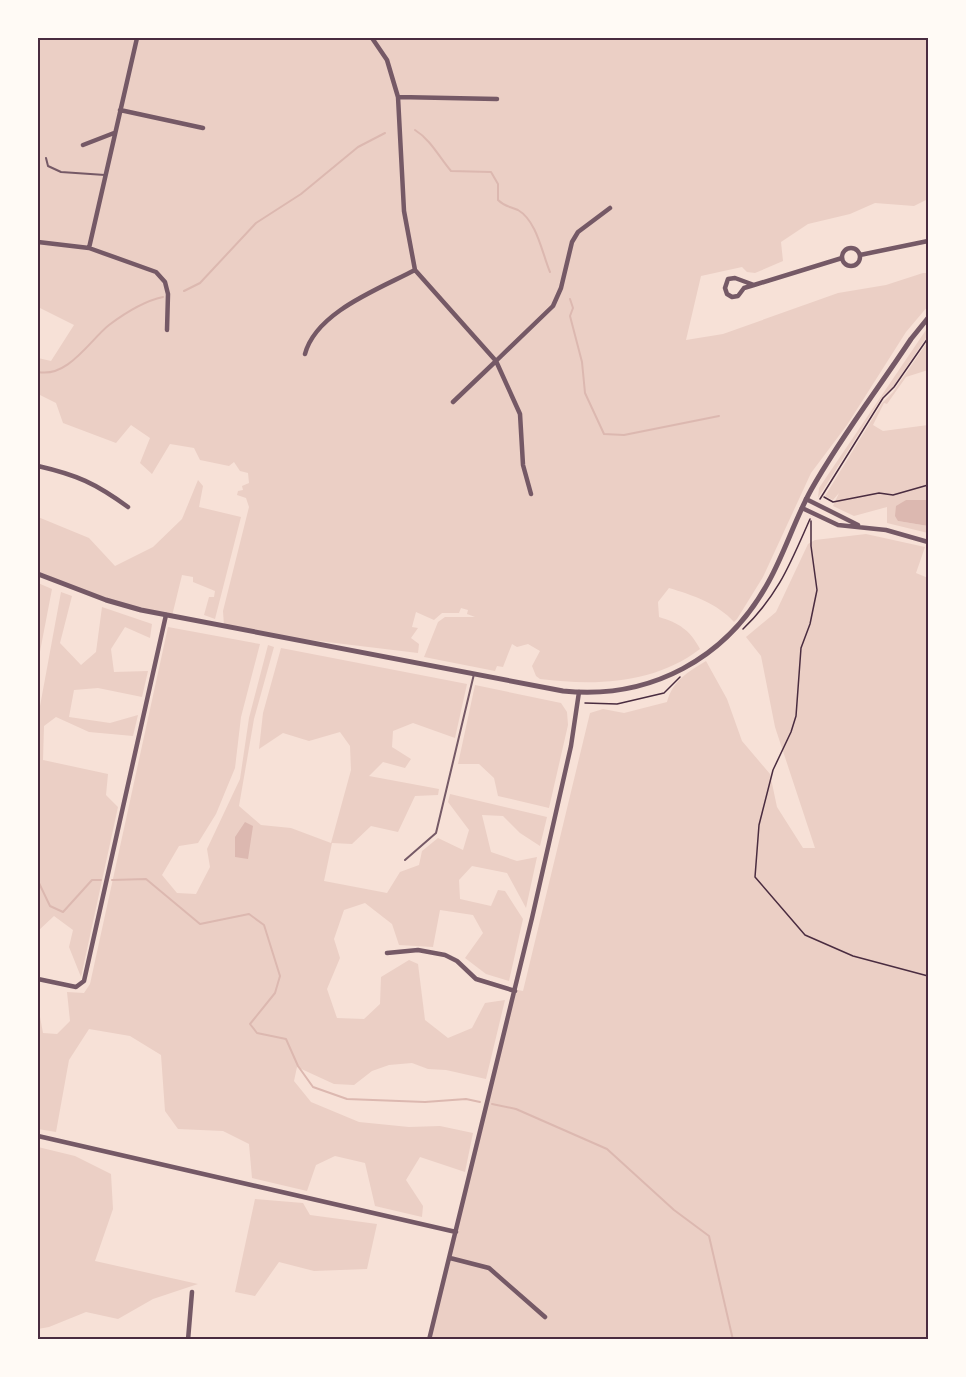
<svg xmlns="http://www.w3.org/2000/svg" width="966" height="1377" font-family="'Noto Sans',sans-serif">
<rect width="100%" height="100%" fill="#f7e1d7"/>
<!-- green -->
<path fill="#ebcfc5" d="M38,38h890v161l-14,7 -39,-3 -25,11 -42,10 -27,18 2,19 -28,12 -8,-1 -5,-5 -41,9 -15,64 37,-6 115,-41 48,-8 37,-12h5v33l-22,26 -59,93 -36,48 -48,104 -26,42 -3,3c-17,-19 -42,-27 -65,-34l-11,14 1,15c20,6 31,13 41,32 -46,35 -104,37 -160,30l-4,-3 -4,-10 8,-15 -12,-7 -11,3 -5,-3 -9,23 -6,-1 -2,5 -71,-14 14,-35 7,-5h30l-8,-3 1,-4 -7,-2 -2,5h-17l-8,7 -18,-8 -4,15 6,1 -7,10 8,6 -1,9 -149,-18 -45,-9 -1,-15 26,-104 -3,-9 -9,-3 1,-4 5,-1 -1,-4 7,-3 -1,-10 -8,-2 -6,-9 -5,4 -29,-6 -6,-12 -24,-4 -18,30 -12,-11 10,-25 -19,-13 -15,18 -53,-20 -7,-20 -18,-9v-36l13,3 23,-36 -36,-18z
M928,327v8l-35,52 -11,10 -64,101 1,-10z
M928,341v29l-22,7 -19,27 -3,-1 -11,22 10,6 45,-6v75h-22l-8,21 30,5v7l-41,-10v-16l-33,9 -21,-10 6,-13 -6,7 -8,-4 57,-93 11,-11z
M198,480l5,6 -4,21 42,10 -26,102 -11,-4 5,-18h5l1,-6 -22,-9v-5l-11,-2 -10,41 -31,-6 -103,-36v-57l51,21 26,28 38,-19 29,-28z
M866,534l59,13 -9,26 12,5v761l-499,1 84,-351 10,2 67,-278 13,-4 21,4 43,-11c6,-22 21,-30 39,-41l21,38 15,42 28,33 7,33 26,41h12l-40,-121 -14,-71 -15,-19 30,-25 32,-68 7,-4z
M38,583l14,6 -14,73z
M61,592l11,4 -12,47 21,22 15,-13 6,-45 50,17 -2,14 -25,-11 -14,22 3,23 34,-1 -6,26 -44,-9 -24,2 -5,27 41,6 28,-8 -5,21 -44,-4 -33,-15 -12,9 -1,34 65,14 -2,21 12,12 -37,170 -12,-30 4,-17 -19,-14 -16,15v-214z
M168,627l92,17 -19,73 -6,51 -19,46 -18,29 -19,3 -17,29 15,18 19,1 14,-27 -3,-18 33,-70 9,-61 19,-73 6,2 -20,72 -15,87 22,19 30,3 40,15 20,-73 -1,-24 -10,-14 -31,9 -26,-8 -24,16 4,-36 18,-65 186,36 -12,54 -42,-15 -20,8 -1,16 19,12 -6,9 -22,-6 -14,14 70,13 -1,6 -23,1 -17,36 -27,-6 -19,18 -20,-1 -8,38 63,12 13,-21 19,-7 3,-14 16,-13 25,12 6,-20 -21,-28 2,-8 97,23 -7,29 -20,-13 -17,-17 -21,-1 9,37 26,9 20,-4 -11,51 -19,-35 -35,-7 -13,14 1,19 31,7 7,-16 7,1 18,28 -14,62 -23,-7 -21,-16 18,-25 -10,-18 -33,-5 -7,37 -34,-2 -7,-21 -27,-21 -21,7 -10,29 6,19 -13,31 10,29 27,1 16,-15 1,-27 28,-17 9,4 7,56 23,18 24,-10 13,-25 20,-3 -19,79 -40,-9 -18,-1 -16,-6 -23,2 -17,6 -18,14 -20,-1 -37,-17 -3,14 17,21 48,20 50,5 31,-1 33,7 -8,39 -45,-15 -14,23 17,26 -1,11 -47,-11 -10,-43 -30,-7 -19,9 -9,26 -55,-13 -3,-34 -26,-13 -45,-2 -13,-18 -4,-56 -31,-19 -41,-7 -20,31 -13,72 -18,-3v-123l5,27 14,1 13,-13 -3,-29 17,1 6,-9z
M475,685l86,18 6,9 1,13 -19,83 -51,-12 -4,-18 -15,-14h-21z
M38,1147l37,9 36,18 2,35 -18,52 103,23 -45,15 -35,20 -32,-7 -37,15 -11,2z
M255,1199l48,4 7,12 67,9 -10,45 -53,2 -35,-9 -24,34 -20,-4z"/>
<!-- water -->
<path fill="#dcb8b0" d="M906,500h22v26l-30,-5 -3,-5 1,-10z
M245,822l8,4 -5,33 -13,-2v-20z"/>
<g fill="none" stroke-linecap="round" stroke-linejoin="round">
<!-- stream -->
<path stroke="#dcb8b0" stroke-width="2" d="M415,130c16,10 24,27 36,41l40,1 7,12v16c7,7 11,6 20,10 19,11 24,43 32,62
M184,291l16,-8 56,-60 45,-29 57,-47 27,-14
M570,299l3,9 -3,8 12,46 3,31 19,41 20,1 95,-19
M38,372c30,6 52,-32 71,-47 16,-12 35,-24 54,-28
M112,880l34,-1 54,45 49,-10 15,11 16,51 -5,17 -25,31 7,9 29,6 12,27 15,21 34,12 78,3 41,-3 14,3
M38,881l12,25 13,6 29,-32h9
M492,1104l24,5 91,40 67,61 35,26 24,104"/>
<!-- path -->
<path stroke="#4a2c40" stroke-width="1.5" d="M824,497l9,5 46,-9 14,2 35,-10
M820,499l63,-101 11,-11 34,-49
M811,521v25l6,44 -7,34 -9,24 -5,68 -5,16 -18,38 -14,55 -4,52 50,58 48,21 75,20
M743,629c36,-35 47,-65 67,-110
M585,703l32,1 47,-11 16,-16"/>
<!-- service -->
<path stroke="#755966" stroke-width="2" d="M46,158l2,8 13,6 44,3
M405,860l31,-27 38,-159"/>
<!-- minor -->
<path stroke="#755966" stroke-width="4.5" d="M372,38l15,22 11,37 6,114 11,59 81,91 -43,41
M398,97l99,2
M120,110l83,18
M83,145l31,-12
M38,242l51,6 67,24 9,10 3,12 -1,36
M89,248l48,-210
M842 257a9 9 0 1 1 18 0a9 9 0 1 1-18 0Z
M860,255l68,-14
M735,278l19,7 -10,3 -6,8 -6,1 -5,-3 -2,-6 3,-9z
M754,285l88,-27
M305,354c11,-42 74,-65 110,-84
M38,466c39,9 57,17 90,41
M531,494l-8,-29 -3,-51 -24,-53 57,-55 8,-18 11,-46 6,-10 32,-24
M806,499l52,26
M802,508l36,17 48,5 42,12
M387,953l31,-3 27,5 12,6 19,18 39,12
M38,979l38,8 8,-6 82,-366
M38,1136l418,96
M450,1258l39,10 56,49
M188,1340l4,-48
M429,1340l103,-422 39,-172 8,-54"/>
<!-- tertiary -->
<path stroke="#755966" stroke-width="5" d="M38,574l68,26 35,10 422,81c87,9 164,-32 206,-110 16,-29 26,-62 42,-91 29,-52 67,-101 100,-151l17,-21"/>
</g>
<!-- border -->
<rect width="966" height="1377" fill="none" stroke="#fffaf5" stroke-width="78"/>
<rect x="39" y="39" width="888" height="1299" fill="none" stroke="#4a2c40" stroke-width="2"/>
</svg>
